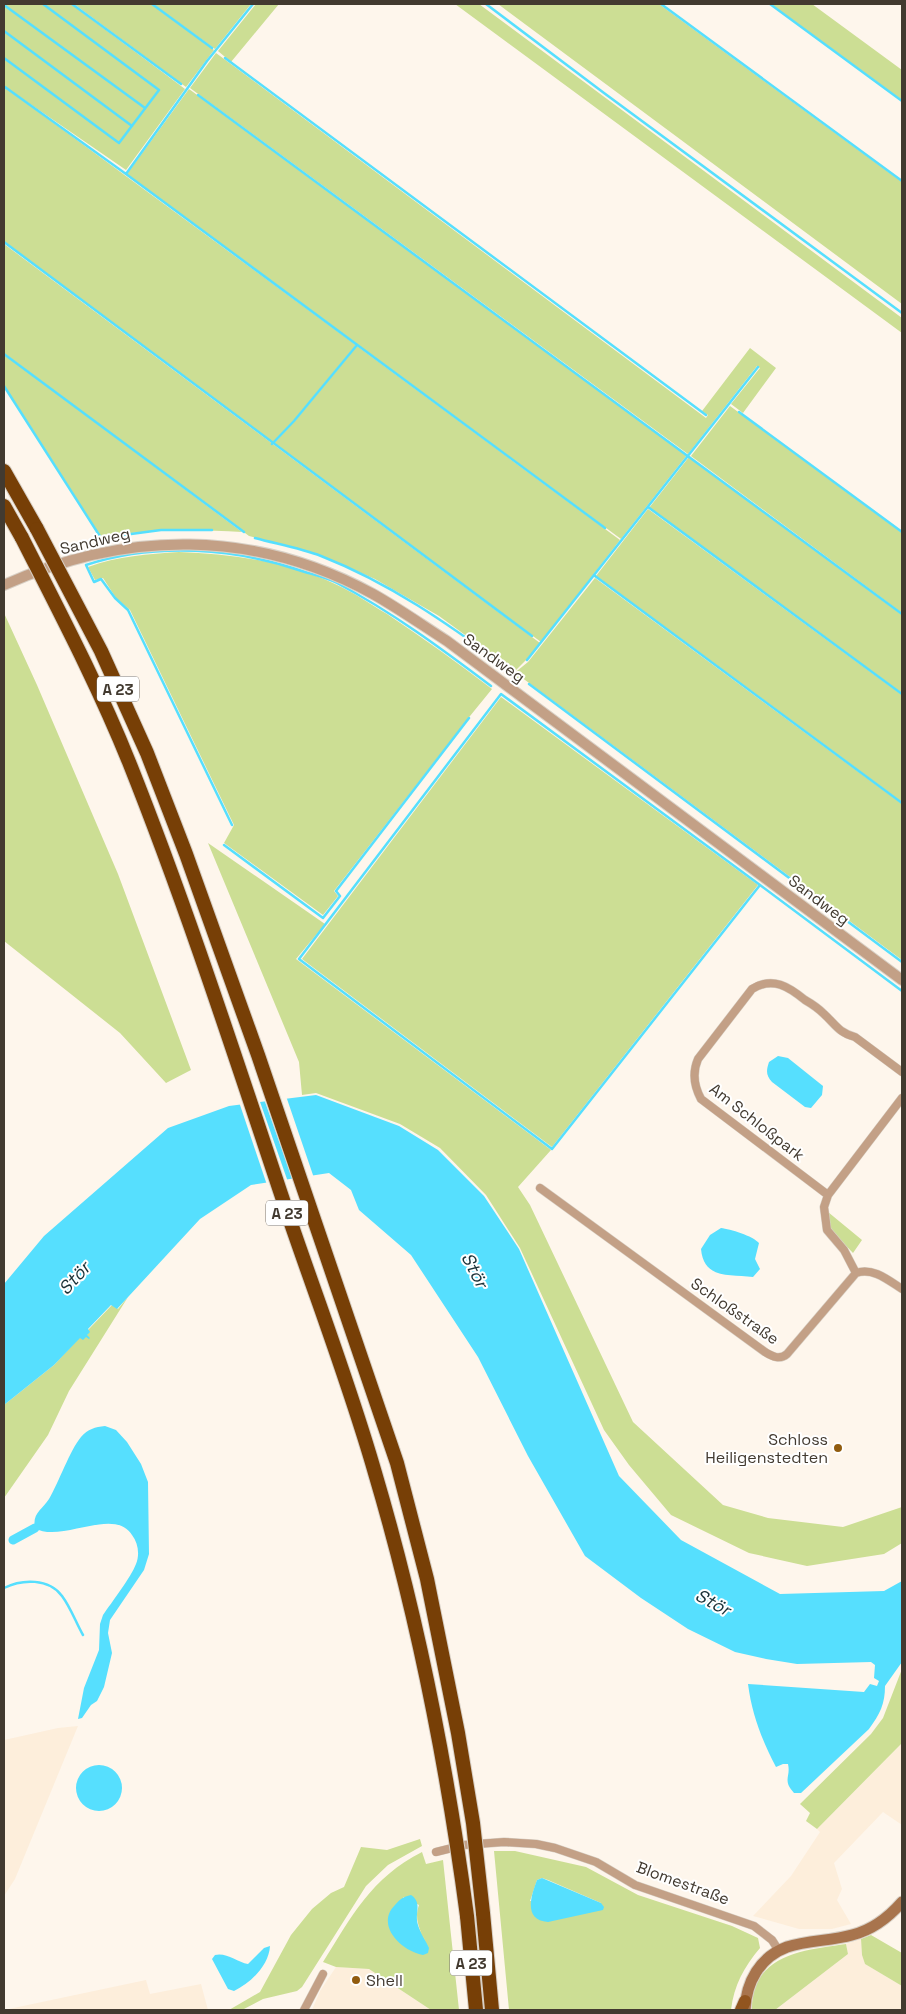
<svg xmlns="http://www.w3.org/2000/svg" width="906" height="2014" font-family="'Space Grotesk',sans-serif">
<rect width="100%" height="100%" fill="#fef6ec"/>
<!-- built -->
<path fill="#fdeedb" d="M78,1726l-63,153 -11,17v-156l54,-12z
M902,1743v82l-19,-13 -49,51 8,26 -5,11 14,24 -19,5h-33l-46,-13 38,-40 29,-44 -3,-3z
M861,1939l1,16 3,9 37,22v24h-127l73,-56 -2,-10z
M336,1967l33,2 62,41h-119l8,-19z
M146,1980l4,14 51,-10 7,26h-204z"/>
<!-- green -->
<path fill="#ccde94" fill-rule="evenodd" d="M4,4h67l114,85 -59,81 -122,-84z
M74,4h77l63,46 -28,37z
M153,4h98l-36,45z
M256,4h23l-48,58 -13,-11z
M455,4h24l423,314v15z
M498,4h161l243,178v122z
M771,4h41l90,66v30z
M216,53l490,365 2,-3 -6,-4 48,-63 26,20 -33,45 -12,-9 29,-36 -3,-2 -69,88 -498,-366z
M6,88l350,257 -62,75 -22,23 -268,-202v-150z
M189,89l498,366 -66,84 -494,-365z
M4,244l536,399 -14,17 -11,11 -76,-55 -64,-37 -55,-24 -71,-19 -245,-183z
M357,346l263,194 -79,102 -267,-199 21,-22z
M4,354l4,3 234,175c-48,-3 -93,-3 -141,5l-97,-152z
M730,406l172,127v80l-211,-157z
M689,457l213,158v78l-253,-185z
M648,509l254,186v107l-306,-226z
M179,552c53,2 107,9 156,32 18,8 35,20 52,30 36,24 71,49 105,75l-22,27 -136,175 4,5 -15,19 -99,-72 10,-18 -104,-215 -14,-12 -13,-20 -8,2 -7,-13c30,-11 60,-13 91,-15z
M595,578l307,226v156l-381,-283 -2,3 -7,-5 16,-13z
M4,613l33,72 81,189 73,196 -25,13 -46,-50 -116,-92z
M501,697l257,188 -206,262 -250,-188z
M208,843l117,81 -29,35 255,191 -33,37 12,18 103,217 90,83 45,13 75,9 59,-20v36l-18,11 -77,12 -58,-13 -78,-38 -42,-50 -25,-35 -84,-182 -34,-53 -46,-47 -40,-24 -84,-31 -14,2 -3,-33z
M828,1212l34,28 -9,13 -23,-24z
M128,1297l-59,94 -21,44 -44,63v-93l50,-40 26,-28 7,-2 1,-5 24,-25 6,4z
M902,1669v74l-85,86 -11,-8 4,-8 -10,-9 71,-70 12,-16z
M420,1839l2,7 -34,19 -22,21 -64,101 -5,4 -34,8 -21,11h-13l31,-18 31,-57 21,-26 19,-16 13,-6 17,-40 26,3z
M494,1851h21l71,16 52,28 94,31 26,12 2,10c-16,19 -26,37 -29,62h-222zM542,1878l6,2 53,23 -71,-2 7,-21z
M422,1852l4,12 17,-4 16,150h-28l-62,-41 -33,-2 -13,-5c29,-46 48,-84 99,-110zM403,1897l16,8c-6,16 3,29 10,43z
M871,1935l31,18v33l-37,-22 -3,-9 -1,-16z
M846,1944l2,10 -73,56h-23c-1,-56 53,-60 94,-66z"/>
<!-- water -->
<path fill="#56dffe" d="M778,1056l10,2 35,28 -1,9 -11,13 -6,-1 -33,-25c-6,-7 -6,-11 -3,-20z
M316,1095l83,31 39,24 46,46 35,53 100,227 62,64 99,54 104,-3 18,-10v81l-17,24c0,18 -5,28 -16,43l-68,64h-7c-12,-13 -3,-16 -6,-29h-5l-7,3c-14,-27 -24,-52 -28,-83l116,8 6,-8 7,2 2,-5 -5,-3 1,-13 -4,-3 -74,2 -31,-5 -31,-7 -47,-23 -47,-31 -56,-42 -57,-100 -50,-99 -67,-102 -52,-45 -8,-20 -22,-17 -78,12 -51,34 -83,90 -6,-4 -23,24 2,3 -3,3 3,3 -1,1 -3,-2 -3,3 -3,-2 -26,27 -50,40v-121l40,-48 124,-108 61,-22z
M721,1228c9,1 32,8 38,15l-4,16 5,10 -7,8c-23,-3 -49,3 -52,-28l9,-14z
M105,1426l11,4 11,12 14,22 7,18 1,72 -5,16 -34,50 -2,13 4,20 -8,34 -7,14 -6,4 -9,13 -4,1 6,-31 15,-38 1,-26 3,-9c9,-13 28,-38 33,-51 4,-10 2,-21 -4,-29 -18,-29 -72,9 -97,-7 -3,-15 7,-18 14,-29 10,-17 21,-49 32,-62 7,-8 14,-10 24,-11z
M76 1788a23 23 0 1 1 46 0a23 23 0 1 1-46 0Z
M542,1878l59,25 3,4 -1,3 -55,12c-25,-2 -17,-26 -11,-42z
M411,1895c12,8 3,18 7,30 2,8 8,16 11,23l-1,5 -5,2c-22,-4 -48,-30 -28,-50 5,-6 8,-8 16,-10z
M270,1946c-1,19 -19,37 -36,45l-6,-2 -16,-30 3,-4c11,-3 22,7 33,9l16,-16z"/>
<!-- pier -->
<path fill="#fef6ec" d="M286,1096l28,82 -21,3 -29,-82z
M259,1099l29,83 -21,3 -28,-83z"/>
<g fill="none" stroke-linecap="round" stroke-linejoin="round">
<!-- stream -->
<path stroke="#56dffe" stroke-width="2.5" d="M72,4l109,80
M152,4l60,44
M486,4l118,89 298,220
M661,4l241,177
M770,4l132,97
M4,5l141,103
M4,31l128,95
M4,58l115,85 40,-53 -116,-86
M225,58l481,357
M4,89l1,-2 121,87 81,-113 46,-57
M198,95l704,519
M126,174l479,354
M4,242l528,394
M4,354l240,178
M4,386l97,152 60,-8h51
M739,412l163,120
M272,444l22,-23 63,-76
M648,507l254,187
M255,538c22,6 45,10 66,18 69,27 127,68 186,111
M595,576l307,227
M527,660l231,-293
M529,684l373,278
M501,694l259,191 -208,264 -253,-190z
M232,825l-104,-215 -13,-12 -14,-19 -7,3 -8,-17c70,-23 150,-17 219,7 10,3 22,6 32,11 55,29 105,66 154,103
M224,845l99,73 17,-22 -4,-5 133,-173
M760,885l142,106
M4,1588c18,-9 45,-10 58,8 9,12 14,27 21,39"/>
<!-- canal -->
<path stroke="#56dffe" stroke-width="9" d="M13,1540l22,-12"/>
<!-- minor casing -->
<g stroke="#d8d0c6" stroke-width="9">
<path id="minor" d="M540,1188l225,164c8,5 15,8 22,2l69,-81c17,-6 32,7 46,16
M828,1195l-127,-96c-7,-13 -9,-26 -3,-40l54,-70c21,-13 37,-2 53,11 7,4 14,9 19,14 12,11 14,18 31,23l47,35
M856,1273l-12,-23 -17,-20 -3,-23 4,-12 74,-97
M436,1852l28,-7 40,-3 32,2 19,4 41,14 39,23 119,41 18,14 7,11
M304,2010l19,-36"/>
</g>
<!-- tertiary casing -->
<g stroke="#d8d0c6" stroke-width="12">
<path id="tertiary" d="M4,585c122,-55 250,-56 369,9 25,14 49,31 74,47l455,339"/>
</g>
<!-- secondary casing -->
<g stroke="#d8d0c6" stroke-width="13">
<path id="secondary" d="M745,2010c1,-28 15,-53 42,-63 21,-7 44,-6 65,-12 20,-5 36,-17 50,-33"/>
</g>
<!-- primary casing -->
<g stroke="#d8d0c6" stroke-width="14">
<path id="primary" d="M741,2010l4,-9"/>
</g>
<!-- motorway casing -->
<g stroke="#d8d0c6" stroke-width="16">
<path id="motorway" d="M4,471l33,58
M4,506l18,32
M483,1913l9,97
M467,1916l9,94"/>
</g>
<!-- minor -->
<use href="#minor" stroke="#c3a086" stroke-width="8"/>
<!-- tertiary -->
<use href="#tertiary" stroke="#c3a086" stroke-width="10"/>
<!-- secondary -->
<use href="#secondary" stroke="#a8744d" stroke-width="11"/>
<!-- primary -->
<use href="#primary" stroke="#92551f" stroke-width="12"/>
<!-- motorway -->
<use href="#motorway" stroke="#773f06" stroke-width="14"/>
<!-- motorway-bridge casing -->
<g stroke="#d8d0c6" stroke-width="16" stroke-linecap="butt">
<path id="motorway-bridge" d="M37,529l64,122 46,102 39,101 72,201 139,408 30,116 31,154 15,90 10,90
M22,538c37,73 76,147 107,224 55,138 101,279 148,420 32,97 70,193 98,291 43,145 72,293 92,443"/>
</g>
<!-- motorway-bridge -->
<use href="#motorway-bridge" stroke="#773f06" stroke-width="14"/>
</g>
<!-- markers -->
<g fill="#915c0f" stroke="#fff" stroke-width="2">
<circle cx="838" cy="1448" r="5"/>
<circle cx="356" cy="1980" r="5"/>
</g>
<g text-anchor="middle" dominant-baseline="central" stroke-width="4" stroke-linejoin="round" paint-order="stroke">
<!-- shield labels -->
<g fill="#fff" stroke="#7b756e" stroke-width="1">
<rect x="97" y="676.5" width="42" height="25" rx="4"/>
<rect x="266" y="1200.5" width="42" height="25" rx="4"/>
<rect x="450" y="1950.5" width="42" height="25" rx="4"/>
</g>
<g font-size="15" font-weight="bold" fill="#423a30">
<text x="118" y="689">A 23</text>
<text x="287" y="1213">A 23</text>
<text x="471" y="1963">A 23</text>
</g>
<!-- street labels -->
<g font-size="16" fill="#423a30" stroke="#fff">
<text transform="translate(95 541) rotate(-13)">Sandweg</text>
<text transform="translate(494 658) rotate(36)">Sandweg</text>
<text transform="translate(819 900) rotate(37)">Sandweg</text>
<text transform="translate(757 1122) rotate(38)">Am Schloßpark</text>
<text transform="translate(735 1311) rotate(35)">Schloßstraße</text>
<text transform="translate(683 1883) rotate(20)">Blomestraße</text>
</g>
<!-- poi labels -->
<g font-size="16" fill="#423a30" stroke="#fff" text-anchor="end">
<text x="828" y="1439">Schloss<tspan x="828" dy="18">Heiligenstedten</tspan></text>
<text x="366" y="1980" text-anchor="start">Shell</text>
</g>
<!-- water labels -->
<g font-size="18" font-style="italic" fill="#1a3137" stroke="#fff">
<text transform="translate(475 1270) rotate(63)">Stör</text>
<text transform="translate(74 1278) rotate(-48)">Stör</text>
<text transform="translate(713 1602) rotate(28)">Stör</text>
</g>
</g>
<!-- border -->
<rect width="906" height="2014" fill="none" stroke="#423a30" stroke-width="10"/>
</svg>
